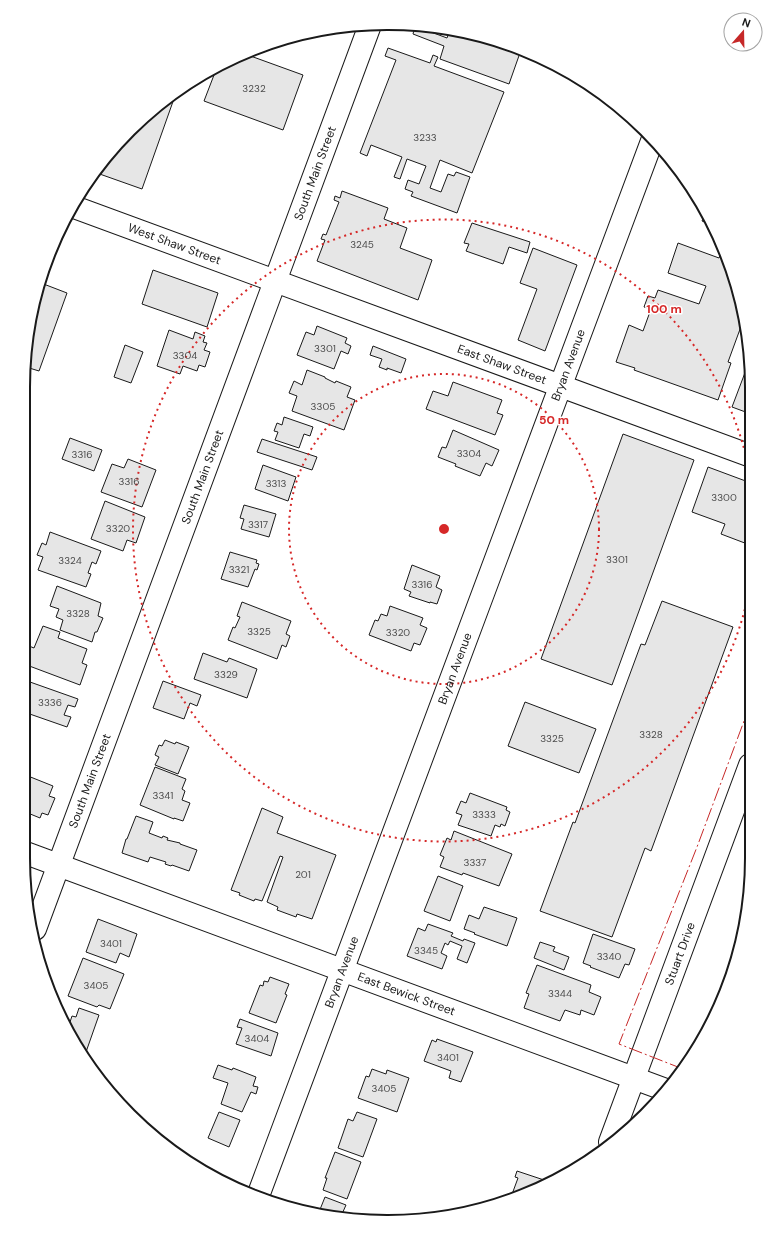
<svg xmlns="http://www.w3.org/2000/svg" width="775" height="1245" font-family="'DM Sans',sans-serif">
<rect width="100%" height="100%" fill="#fff"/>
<!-- building -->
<path fill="#e6e6e6" stroke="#1a1a1a" d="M415,26l32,12 3,-8 32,5 39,15 -12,34 -69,-25 4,-13 -31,-12z
M388,48l42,15 3,-8 5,2 -4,9 70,26 -32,81 -32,-13 -10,28 11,4 7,-18 6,2 2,-4 14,5 -13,36 -46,-17 2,-4 -8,-3 3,-9 11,4 7,-18 -19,-7 -7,20 -6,-2 8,-20 -31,-12 -4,11 -7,-3 36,-93 -11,-4z
M245,54l58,21 -20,55 -79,-29 10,-26 -2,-1 2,-6z
M176,93l-34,96 -48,-17 4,-7 49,-52z
M342,191l46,17 -4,11 23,9 -7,20 32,12 -14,40 -101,-39 8,-21 -4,-1 2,-5 3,1 13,-33 -5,-2 1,-4 5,2z
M706,212l8,14 -12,-5z
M472,223l58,19 -3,11 -18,-6 -6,17 -37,-13 3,-7 -5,-1z
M678,243l41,15 4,-10 17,45 4,28h-1l-15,41 3,1 -13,37 -84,-30 1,-2 -19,-6 13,-37 14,6 8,-22 -7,-2 4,-11 7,2 3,-8 41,14 7,-18 -38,-13z
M533,248l44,17 -32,86 -27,-11 19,-51 -17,-6z
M153,270l65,23 -11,34 -65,-23z
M41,283l26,10 -28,78 -13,-4v-27z
M317,326l30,12 -2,5 6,3 -3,8 -7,-3 -7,18 -37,-14 9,-23 8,3z
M169,330l24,9 2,-7 10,4 -2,6 4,1 -3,7 6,2 -5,15 -6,-2 -2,6 -14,-5 -3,8 -23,-8z
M125,345l18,7 -12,31 -17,-6z
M373,346l33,13 -5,14 -14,-5v2l-8,-3 3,-8 -12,-4z
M307,370l18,7v1l10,5 1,-2 15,6 -4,10 8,3 -11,30 -52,-19 5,-15 -8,-3 5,-12 8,4z
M746,370l5,2v42l-19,-7z
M453,382l49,18 -5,13 6,2 -8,20 -69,-26 7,-18 15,5z
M284,417l29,10 -3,9 -6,-2 -5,14 -24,-8 3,-8 -4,-1 3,-8 5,2z
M453,430l46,20 -7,16 -6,-3 -6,13 -25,-10 1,-2 -18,-7 4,-10 4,1z
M623,434l71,26 -82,225 -71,-26z
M70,438l32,12 -8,21 -32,-12z
M262,439l55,18 -5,13 -55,-18z
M128,459l28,11 -14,37 -41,-15 11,-28 12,4z
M263,465l33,12 -8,24 -33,-12z
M708,467l43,16 -1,62 -29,-11 4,-10 -33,-12z
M105,501l40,16 -9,26 -9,-3 -4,11 -32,-12z
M244,505l32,9 -7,23 -28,-8 3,-10 -4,-1z
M50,532l51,19 -5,13 -4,-2 -4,11 3,1 -5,13 -48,-17 5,-13 -6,-2 5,-12 4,2z
M230,552l27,8 -1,3 3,1 -2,6 -2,-1 -7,18 -27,-8z
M412,565l28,11 -4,11 6,3 -5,14 -7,-2v1l-21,-7 2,-4 -7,-3z
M57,586l44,17 -3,13 5,2 -6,14h-2l-3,10 -32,-12 3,-10 -7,-3 3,-8 -9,-3z
M662,601l71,26 -82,224 -6,-3 -33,89 -72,-26 33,-89 2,1 66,-179 4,1z
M242,602l49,19 -5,13 4,2 -4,11 -4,-2 -5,14 -49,-19 5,-13 2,1 5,-11 -3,-1z
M390,606l33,12 -3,7 7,3 -7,17 -6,-2 -3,8 -42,-16 6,-15 3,1 3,-7 6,2z
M43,626l17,6 -2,6 29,11 -5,14 5,2 -7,20 -56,-21v-20l10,4z
M203,653l24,9 2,-4 28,11 -10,29 -53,-19z
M163,681l38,14 -4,11 -7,-3 -6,16 -31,-11z
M30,682l48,17 -3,8 -7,-2 -4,10 7,2 -4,10 -43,-15v-25l4,2z
M525,702l71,27 -17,44 -71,-27z
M165,740l10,4 1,-2 13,5 -11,27 -23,-9 4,-8 -4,-2 4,-10 3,1z
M155,767l31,12 -4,10 3,2 -3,9 8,3 -7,18 -9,-3v1l-34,-14z
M23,774l30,12 -4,10 6,2 -7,17 -6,-2 -2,5 -17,-7z
M470,793l37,14 -1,3 4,2 -5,14 -4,-2 -1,3 -5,-2 -4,11 -33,-11 4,-10 -6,-2 5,-12 5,2z
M262,808l21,9 -6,16 59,22 -24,64 -15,-5 -1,3 -19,-7 1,-3 -11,-5 16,-45 -3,-1 -18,45 -7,-2 -1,2 -15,-6 1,-2 -9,-3z
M136,816l17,6 -4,11 13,5 1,-2 5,2 -1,2 13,3v1l17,6 -8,21 -17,-6 -1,1 -6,-2 1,-2 -16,-5 -2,5 -26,-9 4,-14h1z
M454,831l58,23 -13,32 -36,-13 -1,2 -22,-8 4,-10 -4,-2 7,-17 4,2z
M438,876l25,10 -13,35 -26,-10z
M484,907l33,11 -10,28 -33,-12 1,-1 -11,-4 5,-14 10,4z
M98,919l39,15 -8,23 -9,-4 -4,10 -30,-11z
M428,924l25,9 -2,3 12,5 1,-2 11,4 -8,20 -10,-4 5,-13 -12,-5 -2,4 -3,-2 -4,10 6,3 -5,13 -35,-13 11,-28 7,3z
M593,934l42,15 -6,16 -4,-1 -6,14 -29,-11 1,-1 -8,-3z
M540,942l15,5 -2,4 16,6 -5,13 -30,-12z
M83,958l41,16 -14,35 -11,-4 -2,2 -29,-11z
M537,965l54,20 -2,7 12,5 -7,18 -13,-5 -1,5 -15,-5 -5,11 -36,-13 5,-14 -3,-1z
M270,977l19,7 -4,10 2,1 -11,28 -27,-10 11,-28 3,1 1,-5 4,1z
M79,1008l20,7 -13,37 -7,-3 -14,-29 5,2 2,-6 4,1z
M240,1019l38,14 -7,23 -35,-12 6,-16 -5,-1z
M437,1039l36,13 -12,30 -12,-4 2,-7 -27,-10 8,-21 4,2z
M218,1065l14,5 1,-2 23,9 -3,9 5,1 -2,7 -5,-2 -9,20 -21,-8 7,-21 -15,-5z
M372,1069l14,5 1,-4 22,8 -12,34 -39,-14 8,-22 3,1z
M219,1112l21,8 -11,27 -21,-9z
M357,1112l20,7 -14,38 -25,-9 10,-29 5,2z
M335,1152l26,10 -14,37 -24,-9 4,-12h-2z
M517,1171l27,9 -1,2 -32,15 7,-19 -3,-1z
M325,1197l21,8 -4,9 9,4v1l-32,-7z"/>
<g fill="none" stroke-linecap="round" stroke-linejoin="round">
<!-- minor casing -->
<g stroke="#1a1a1a" stroke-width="24">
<g id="minor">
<path id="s1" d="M74,207l677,249"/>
<path id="s2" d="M23,852l643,238"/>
<path id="s3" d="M35,929l335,-904"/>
<path id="s4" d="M610,1142l140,-377"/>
<path id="s5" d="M258,1196l394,-1055"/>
</g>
</g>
<!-- minor -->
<use href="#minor" stroke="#fff" stroke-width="22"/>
<!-- power -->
<path stroke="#c62828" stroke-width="1" stroke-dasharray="14 3 2 3" stroke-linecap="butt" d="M683,1069l-64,-25 78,-197 53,-142"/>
</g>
<!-- distance rings -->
<g fill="none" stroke="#d62828" stroke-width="2" stroke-dasharray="2 4">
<circle cx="444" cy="529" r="155"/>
<path d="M750 586A311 311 0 1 1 750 475"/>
</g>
<g text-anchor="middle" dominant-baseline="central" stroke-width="3" stroke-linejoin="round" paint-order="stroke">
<!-- number labels -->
<g font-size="10" fill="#4d4d4d">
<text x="254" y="88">3232</text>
<text x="425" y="137">3233</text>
<text x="362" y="244">3245</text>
<text x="325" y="348">3301</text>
<text x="185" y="355">3304</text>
<text x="323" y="406">3305</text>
<text x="469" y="453">3304</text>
<text x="82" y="454">3316</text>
<text x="129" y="481">3316</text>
<text x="276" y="483">3313</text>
<text x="724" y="497">3300</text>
<text x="258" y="524">3317</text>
<text x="118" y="528">3320</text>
<text x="617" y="559">3301</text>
<text x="70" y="560">3324</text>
<text x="239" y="569">3321</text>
<text x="422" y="584">3316</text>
<text x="78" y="613">3328</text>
<text x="259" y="631">3325</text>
<text x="398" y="632">3320</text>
<text x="226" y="674">3329</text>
<text x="50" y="702">3336</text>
<text x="651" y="734">3328</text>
<text x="552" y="738">3325</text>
<text x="163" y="795">3341</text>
<text x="484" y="814">3333</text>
<text x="475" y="862">3337</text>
<text x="303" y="874">201</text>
<text x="111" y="943">3401</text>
<text x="426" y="950">3345</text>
<text x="609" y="956">3340</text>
<text x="96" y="985">3405</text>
<text x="560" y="993">3344</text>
<text x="257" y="1038">3404</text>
<text x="448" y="1057">3401</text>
<text x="384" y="1088">3405</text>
</g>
<!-- street labels -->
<g font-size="12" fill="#1a1a1a" stroke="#fff">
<text stroke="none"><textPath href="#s3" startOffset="806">South Main Street</textPath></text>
<text stroke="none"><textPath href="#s1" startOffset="107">West Shaw Street</textPath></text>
<text stroke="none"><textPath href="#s1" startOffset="456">East Shaw Street</textPath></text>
<text stroke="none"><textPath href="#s5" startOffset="887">Bryan Avenue</textPath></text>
<text stroke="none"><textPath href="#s3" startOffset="482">South Main Street</textPath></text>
<text stroke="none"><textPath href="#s5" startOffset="563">Bryan Avenue</textPath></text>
<text stroke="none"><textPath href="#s3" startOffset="158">South Main Street</textPath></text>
<text stroke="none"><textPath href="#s4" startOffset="201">Stuart Drive</textPath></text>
<text stroke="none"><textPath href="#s5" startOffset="239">Bryan Avenue</textPath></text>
<text stroke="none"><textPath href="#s2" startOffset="409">East Bewick Street</textPath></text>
</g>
</g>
<!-- crop -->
<path d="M0 0H775V1245H0ZM387 30H388A357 357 0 0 1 745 387V858A357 357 0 0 1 388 1215H387A357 357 0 0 1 30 858V387A357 357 0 0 1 387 30Z" fill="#fff" fill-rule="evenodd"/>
<path fill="none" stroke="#1a1a1a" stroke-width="2" d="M387 30H388A357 357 0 0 1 745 387V858A357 357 0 0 1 388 1215H387A357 357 0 0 1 30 858V387A357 357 0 0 1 387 30Z"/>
<circle cx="444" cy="529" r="6" fill="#d62828" stroke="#fff" stroke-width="2"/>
<g font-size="12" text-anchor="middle" font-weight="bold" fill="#d62828" stroke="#fff" stroke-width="3" stroke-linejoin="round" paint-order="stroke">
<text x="664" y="313">100 m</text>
<text x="554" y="424">50 m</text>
</g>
<!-- north arrow -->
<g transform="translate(743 32) rotate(20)"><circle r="19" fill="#ffffff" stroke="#a3a3a3"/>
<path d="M0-3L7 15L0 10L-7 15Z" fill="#c62828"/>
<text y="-6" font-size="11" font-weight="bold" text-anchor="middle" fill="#1a1a1a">N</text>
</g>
</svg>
